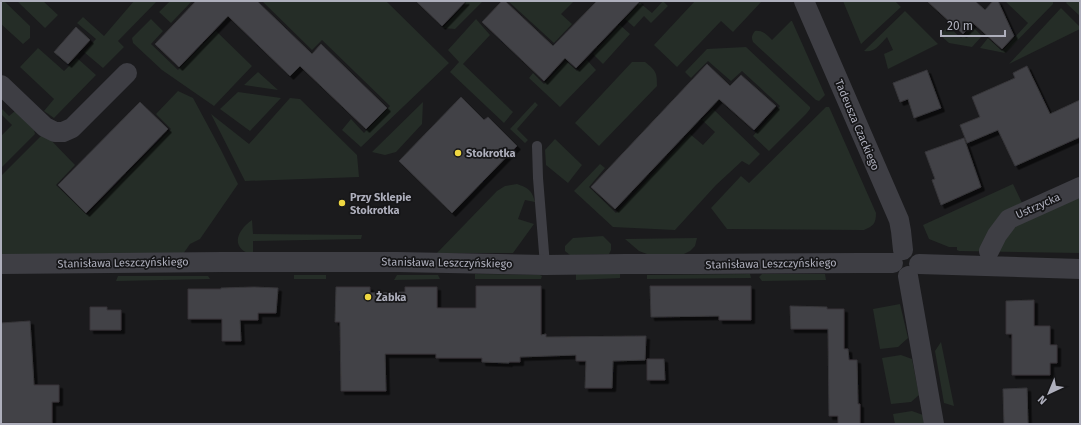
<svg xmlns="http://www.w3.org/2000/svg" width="1081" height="425" font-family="'Fira Sans',sans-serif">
<defs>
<filter id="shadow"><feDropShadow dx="3.5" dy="3.5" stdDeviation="0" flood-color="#0009"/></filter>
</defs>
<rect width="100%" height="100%" fill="#1b1b1d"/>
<!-- green -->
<path fill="#252d27" d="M1,1h3l26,25v12l-7,6 -22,-20z
M17,1h26l15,14 -13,13z
M134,1h23l-39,40 6,6 -21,21 -19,-16 12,-13 -19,-16 6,-6 21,19z
M170,1h22l-21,22 -12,-11z
M262,1h124l63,62 -88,84 -19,-17 9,-11 13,14 26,-27 -68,-66 -10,10z
M464,1h19l-28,28 -12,-1 23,-25z
M508,1h66l-13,13 11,10 -18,19z
M663,1l5,5 -17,17 -7,-7 -10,11 -9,-8 15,-16 12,10z
M695,1h67l-29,31 -12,-11 -44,46 -23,-22z
M843,1h52l6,6 -40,37z
M1005,1h48v3l-48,49 -25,-5 8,-10 14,13 26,-28z
M1067,1h13v15l-14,-13z
M1061,8l19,19v2l-71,35z
M905,11l33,33 -50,25 -4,-15 9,-4 -6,-13c-7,7 -12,16 -23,14z
M151,19l12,12 -12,13 27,26 38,-39 36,35 -38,40 -52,-36 -29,-27 -1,-5z
M476,19l14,16 -27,29 50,48 -9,11 -54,-51 9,-10 -11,-12z
M791,21h1l33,74 -6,6 -3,-1 -63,-58c-2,-5 -1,-7 2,-11 8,-1 12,4 17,9z
M620,25l10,9 -27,30 -10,-10z
M948,26l13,12 11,-12 10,10 -10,11 -23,-4 -9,-8z
M746,47l64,60v2l-4,5 -37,37 -16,-15 27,-30 -38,-35 -11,10 -23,-20 -17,17 -6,-6 22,-23z
M38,48l26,23 13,-13 19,17 -42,43 -10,-7 10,-12 -34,-32z
M587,60l9,10 -36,37 -31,-29 4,-5 11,11 22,-23 11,10z
M632,62h13c11,9 12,10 12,24l-58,60 -24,-23z
M258,72l20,18 -34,-5z
M178,91l15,7 28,52 17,34 -38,55 -10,5 -7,10 -182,2v-80l43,-43 31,32 -19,20 31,30 84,-86 -15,-15z
M238,92l43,6 -31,33 -30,-22z
M290,98l10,1 57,56 2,22 -114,4 -34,-67 38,30z
M423,102l-1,22 -26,28 -11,3 -13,-3z
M535,102l3,3 -21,24 11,11 -3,3 -15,-14z
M826,107h3l1,2 46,104c0,11 -3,13 -12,17l-137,-1 -16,-21 30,-32 8,7z
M1,108l8,8 6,-5 19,19 1,4 -34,34v-32l11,-11 -11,-11z
M713,109l47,45 -11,11 -7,-4 -26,24 -41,45 -62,-3 -39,-36 26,-27 5,4 -16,19 27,26 74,-79 13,11 12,-13 -13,-12z
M555,139l27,26 -14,18 -22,-18 -1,-15z
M517,184c11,4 15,6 18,18l-10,-2 -7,19 16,5 -21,29h-76l60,-62 8,-5z
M1013,184l10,21 57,-10v58l-121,-2 -2,-1v-3h-8l-20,-8 -6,-14z
M252,220l1,14 109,1 -1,4 -108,2v14c-23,-6 -17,-24 -1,-35z
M603,236l8,8v6l-2,4 -39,1 -5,-4v-5l8,-8z
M697,238l-2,8 -5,5 -6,3h-37l-8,-3 -14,-12z
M475,274l65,1 2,1 -1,3h-66z
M576,274h44v4l-44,2z
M750,274l1,4 -104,1v-4z
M762,274h63l1,6 -64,1 -3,-4z
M294,275h32v4h-32z
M397,275h41l2,4 -46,1z
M118,276h90l2,3 -94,2z
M900,304l8,34 -10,9 -18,2 -7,-40z
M941,342l13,64 -10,-3 -9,-52z
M901,355l11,4 7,36 -8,7 -20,2 -9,-46z
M912,411l11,4 1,9h-29l-2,-10z"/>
<!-- building -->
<path fill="#434347" stroke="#363539" filter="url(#shadow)" d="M196,1h61l55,53 9,-10 66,64 -21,21 -66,-63 -10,10 -62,-60 -49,51 -24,-23z
M416,1h50l-24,25z
M502,1h3l48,45 44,-45h43l-64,67 -11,-10 -21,23 -62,-59z
M927,1h48l10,9 8,-9h5l16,35 -12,13 -29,-26 -10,11z
M76,27l14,13 -22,24 -14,-12z
M707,64l23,22 11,-11 35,31 -22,24 -35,-31 -104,110 -24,-22z
M1027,66l23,48 30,-14v37l-65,29 -17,-36 -31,13 -7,-18 20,-8 -8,-20 43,-19 -2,-5z
M927,70l14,38 -27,10 -6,-19 -8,3 -7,-19z
M461,97l23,23 4,-3 29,29 -65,67 -53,-52z
M140,102l28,27 -82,84 -28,-28z
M964,138l17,49 -40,18 -9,-25 3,-1 -10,-27z
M476,286h65v49l5,-1v3l100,-1 -1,24 -32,1 -1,27h-27l1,-27h-10v-6l-56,2v5h-11v1l-27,-1v-4h-46v-4h-51l1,37h-45l-1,-69h-5l1,-35h34v6l35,-1v-5h32v21h39z
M650,286h101v34h-32v-4l-68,1z
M254,287l24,1 -2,25h-18v7h-18l1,21h-19v-22h-34v-30h33v-1z
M1034,300v26h16v19h7v18h-7v12h-38v-41h-6v-33z
M790,306l37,1v2h17v40h4l1,11h8l1,44h2v20h-22v-8h-9l-1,-87h-37z
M90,307h17v3h14v20h-31z
M30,321l4,64h25v17h-7v21h-51v-100z
M647,359h17l1,21h-18z
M1027,388l1,36h-24l-1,-35z"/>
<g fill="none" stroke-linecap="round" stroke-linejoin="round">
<!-- service -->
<path stroke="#3e3e44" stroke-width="10" d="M537,146l1,32 7,87"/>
<!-- minor -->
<path stroke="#3e3e44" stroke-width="20" d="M804,1l95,219 2,11 2,19
M1,85l44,42 10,5h8l9,-4 55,-55
M989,251l8,-16 12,-16 71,-32
M1,264l222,-2h175l147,3 81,-1h71l164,-1h32
M919,264l161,5
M908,276l26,148"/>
</g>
<!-- markers -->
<g fill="#efd741" stroke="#161618" stroke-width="1.5">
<circle cx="458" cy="153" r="4"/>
<circle cx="342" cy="203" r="4"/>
<circle cx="368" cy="297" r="4"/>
</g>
<g text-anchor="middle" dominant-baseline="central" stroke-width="3.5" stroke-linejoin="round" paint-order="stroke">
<!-- street labels -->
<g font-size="11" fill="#aeafbc" stroke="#161618">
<text transform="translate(857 125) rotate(67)">Tadeusza Czackiego</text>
<text transform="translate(1038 206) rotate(-24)">Ustrzycka</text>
<text transform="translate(123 263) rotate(-1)">Stanisława Leszczyńskiego</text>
<text transform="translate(447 263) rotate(1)">Stanisława Leszczyńskiego</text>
<text transform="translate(771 264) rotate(-1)">Stanisława Leszczyńskiego</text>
</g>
<!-- poi labels -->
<g font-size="11" font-weight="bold" fill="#aeafbc" stroke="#161618" text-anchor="start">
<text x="466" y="153">Stokrotka</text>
<text x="350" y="197">Przy Sklepie<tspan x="350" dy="13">Stokrotka</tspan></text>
<text x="376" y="297">Żabka</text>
</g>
</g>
<!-- border -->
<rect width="1081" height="425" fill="none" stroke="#aeafbc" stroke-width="4"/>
<!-- north arrow -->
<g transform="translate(1049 393) rotate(224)" stroke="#161618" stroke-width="3" paint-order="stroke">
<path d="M0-3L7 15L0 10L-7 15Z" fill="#aeafbc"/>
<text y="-6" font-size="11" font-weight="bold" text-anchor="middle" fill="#aeafbc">N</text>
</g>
<!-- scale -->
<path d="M941 30v6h64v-6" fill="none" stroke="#aeafbc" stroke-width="2"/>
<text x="947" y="30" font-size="12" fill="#aeafbc" stroke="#161618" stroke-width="3" paint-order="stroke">20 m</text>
</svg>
